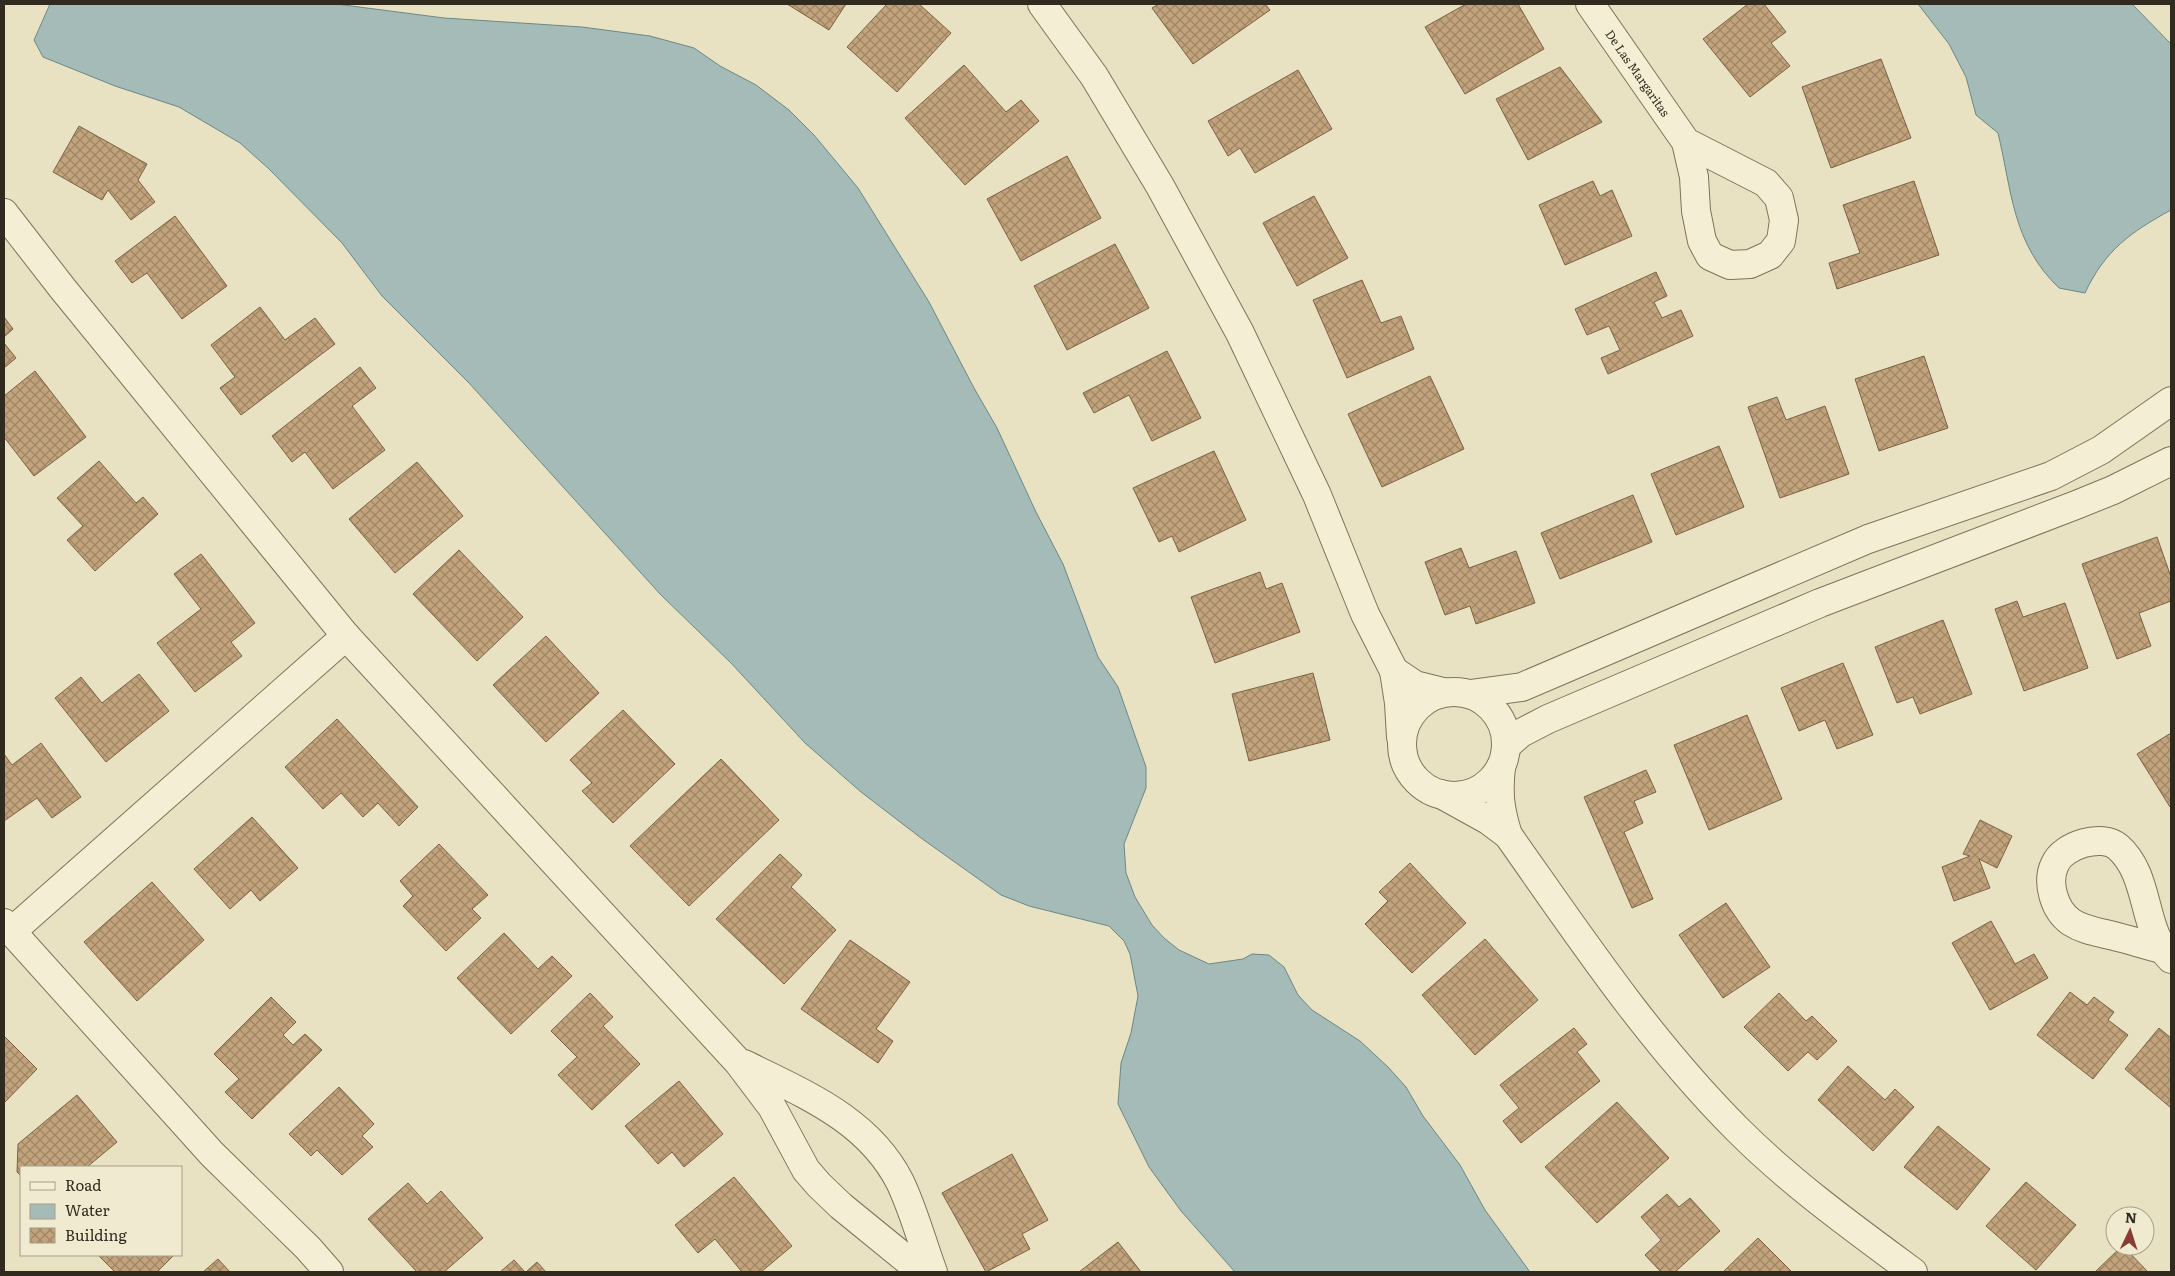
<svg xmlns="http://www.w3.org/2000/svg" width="2175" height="1276" font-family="Literata,serif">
<defs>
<pattern id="building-cross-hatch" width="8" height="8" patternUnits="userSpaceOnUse" patternTransform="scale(1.25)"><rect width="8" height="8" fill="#c2a37c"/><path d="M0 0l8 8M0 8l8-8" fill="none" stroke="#9e8565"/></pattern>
</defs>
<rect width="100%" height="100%" fill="#e8e2c2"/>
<!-- water -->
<path fill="#a4bbb7" stroke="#6c8885" d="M50,4h286l108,14 138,9 68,9 44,12 26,18 36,19 33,25 25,25 44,53 71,114 45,86 23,40 39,84 27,52 35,93 20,30 28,80v21l-22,56 2,29 9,24 17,28 12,13 15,12 30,14 34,-5 9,-5 17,1 15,12 14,28 14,15 48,31 28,26 18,20 17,29 37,49 25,45 45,62h-295l-54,-61 -32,-44 -31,-63 3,-41 10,-30 7,-37 -8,-42 -6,-13 -15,-15 -80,-20 -28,-11 -80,-57 -60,-46 -56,-49 -74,-80 -71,-69 -191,-211 -87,-87 -40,-53 -73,-74 -29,-26 -61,-36 -64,-21 -72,-29 -9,-17z
M1918,4h214l39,40v166c-40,22 -66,40 -86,83l-26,-5c-47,-45 -47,-97 -61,-155l-22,-18 -10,-38 -17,-33z"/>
<!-- building -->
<path fill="url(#building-cross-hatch)" stroke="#7c6244" d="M787,4h59l-17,26z
M887,4h32l32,29 -54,59 -50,-45z
M1159,4h106l5,6 -77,54 -41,-56z
M1466,4h52l26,45 -79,45 -40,-67z
M1748,4h16l22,28 -15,11 19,23 -40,31 -47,-58z
M1881,59l30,79 -80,30 -29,-81z
M964,65l42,47 15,-12 18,21 -74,64 -60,-67z
M1560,67l42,55 -74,38 -32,-61z
M1298,70l34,59 -77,44 -15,-25 -12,8 -20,-35z
M79,126l68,38 -9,16 17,22 -24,18 -23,-30 -6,10 -49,-28z
M1067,156l34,62 -80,43 -34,-62z
M1593,181l7,15 12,-6 20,46 -67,29 -26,-60z
M1914,181l25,74 -102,34 -8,-26 31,-10 -17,-48z
M1314,196l34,62 -51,28 -34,-63z
M175,216l52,70 -45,33 -35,-46 -15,10 -17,-22z
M1115,244l34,64 -82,42 -33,-64z
M1656,272l11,24 -13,6 8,16 19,-8 12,26 -85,38 -7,-16 19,-8 -11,-24 -22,9 -12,-26z
M1362,280l19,43 20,-7 13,33 -67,29 -34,-78z
M260,307l25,33 30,-22 20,26 -94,71 -21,-27 15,-11 -24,-32z
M4,317l9,12 -9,8z
M4,343l12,15 -12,10z
M1167,351l34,67 -49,23 -23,-46 -35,18 -11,-20z
M1924,356l24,72 -69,23 -24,-72z
M360,367l16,21 -24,18 33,44 -52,39 -28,-37 -13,10 -20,-26z
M35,371l51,66 -52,39 -30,-39v-41z
M1430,376l34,73 -82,38 -34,-73z
M1777,397l9,23 39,-14 24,68 -69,24 -32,-91z
M1719,446l25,61 -68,28 -25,-61z
M1214,451l32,69 -67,32 -7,-16 -13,6 -26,-54z
M99,461l37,42 7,-6 15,17 -63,57 -28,-31 16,-14 -26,-28z
M417,462l46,54 -68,57 -46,-54z
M1633,495l19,47 -92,37 -19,-46z
M2157,537l14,40v24l-32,12 12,33 -34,13 -35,-95z
M1461,548l8,20 47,-17 19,52 -59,21 -6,-18 -25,9 -20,-53z
M459,550l64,67 -46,44 -64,-67z
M201,554l54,69 -24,19 11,14 -47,36 -38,-49 44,-34 -27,-35z
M1260,572l6,17 16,-6 18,49 -85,31 -24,-66z
M2017,601l6,16 42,-14 23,65 -64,23 -29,-82z
M1943,620l29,74 -52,20 -7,-17 -16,6 -22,-56z
M546,636l53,57 -53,49 -53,-57z
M1843,663l30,72 -36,14 -12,-29 -26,11 -18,-43z
M1313,673l17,67 -81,21 -17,-67z
M139,674l30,37 -63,51 -51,-64 26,-21 21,26z
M623,710l52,54 -62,59 -31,-32 10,-8 -22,-23z
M1747,715l35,84 -73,31 -35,-85z
M337,719l81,88 -19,19 -21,-23 -15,14 -22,-24 -18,16 -38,-42z
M2171,733v74h-1l-33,-53z
M41,743l40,54 -29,21 -15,-20 -33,23v-67l8,11z
M721,759l58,61 -90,86 -59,-60z
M1646,770l10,22 -22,9 9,22 -19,9 29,67 -21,9 -48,-111z
M252,817l46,51 -38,33 -9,-11 -21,19 -36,-40z
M1980,820l32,16 -15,32 -18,-9 11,29 -36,13 -12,-34 28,-11 -7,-2z
M439,844l49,51 -16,14 9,9 -35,33 -43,-45 10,-10 -13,-15z
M780,854l22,21 -11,12 45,43 -52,54 -68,-65z
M1410,863l56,60 -54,50 -47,-49 23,-23 -9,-9z
M152,882l52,58 -67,61 -53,-59z
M1726,903l44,64 -47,31 -44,-63z
M1991,921l24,43 19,-10 14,24 -58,32 -38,-67z
M504,933l34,36 14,-13 20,20 -61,58 -54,-56z
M1485,939l53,61 -63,55 -53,-60z
M850,940l60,42 -34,47 17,12 -15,22 -77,-54z
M2070,992l17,13 7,-8 20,15 -6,8 20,15 -35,44 -56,-44z
M590,993l23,24 -10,9 37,38 -48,46 -34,-35 19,-18 -26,-26z
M1779,993l27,28 6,-5 25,25 -20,19 -9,-8 -20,19 -44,-44z
M271,997l25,25 -13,13 10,10 12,-11 17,16 -70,69 -27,-27 14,-13 -25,-25z
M1574,1028l13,16 -10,8 23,29 -79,62 -18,-22 16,-13 -19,-23z
M2159,1028l12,10v70l-46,-39z
M4,1036l33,33 -33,34z
M1848,1066l37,34 10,-11 19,18 -41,44 -55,-51z
M679,1081l44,53 -39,33 -12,-15 -14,12 -33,-38z
M339,1087l35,37 -12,12 11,11 -31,28 -25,-25 -6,6 -22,-22z
M77,1095l40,47 -30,25h-66v9l-4,-4 1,-28z
M1617,1102l52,56 -72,65 -52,-56z
M1938,1126l52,43 -33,41 -53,-43z
M1012,1154l36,66 -26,14 8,15 -44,23 -44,-79z
M734,1177l58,69 -31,26h-19l-27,-33 -17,14 -23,-28z
M2026,1182l50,43 -40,45 -50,-44z
M408,1183l19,21 14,-13 42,47 -39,34h-27l-49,-53z
M1667,1194l12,13 11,-9 30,33 -45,41h-14l-16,-17 16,-15 -20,-23z
M1758,1238l34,34h-69z
M1118,1242l23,30h-62z
M2123,1246l25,26h-53l27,-26z
M98,1255h76l-17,17h-42z
M218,1259l12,13h-27z
M514,1260l11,12h-25z
M537,1262l9,10h-20z"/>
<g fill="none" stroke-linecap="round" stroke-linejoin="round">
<!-- minor casing -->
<g stroke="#7f735b" stroke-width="30">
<g id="minor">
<path d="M1042,4l52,72 66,110 80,147 77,162 48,119 29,57"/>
<path id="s1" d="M1590,4l96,138 8,35 2,34 6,30 8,15 20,9 20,-1 20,-9 11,-14 3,-21 -5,-22 -13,-15 -80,-41"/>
<path d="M4,213l59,76 283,347 392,426 34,45 34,63 13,15 22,21 81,66"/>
<circle cx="1454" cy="744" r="52"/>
<path d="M1470,694l52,-7 346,-148 183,-63 50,-26 70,-49"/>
<path d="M1401,737l-2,-34 -5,-32 21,14 28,7"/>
<path d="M1506,746l15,-13 27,-14 272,-116 256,-98 37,-15 58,-29"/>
<path d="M1441,794l47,26 20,15c-8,-25 -10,-41 -7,-68"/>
<path d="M1508,835c72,102 141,206 230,295 53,53 114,97 175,142"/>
<path d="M4,923l208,231 96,94 21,24"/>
<path d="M11,932l335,-296"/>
<path d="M2162,949c-16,-4 -32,-9 -48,-13 -15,-4 -29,-5 -43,-14 -17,-12 -25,-40 -16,-58 8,-19 47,-31 63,-17 33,29 23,82 53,112"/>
<path d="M744,1064c60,30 124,55 156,118 14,29 22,61 33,90"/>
</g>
</g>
<!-- minor -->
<use href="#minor" stroke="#f4efd4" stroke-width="28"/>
</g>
<g text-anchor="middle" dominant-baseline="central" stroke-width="4" stroke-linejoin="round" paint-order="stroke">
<!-- street labels -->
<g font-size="12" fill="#312a1e" stroke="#f0ebd0">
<text stroke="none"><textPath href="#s1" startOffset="84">De Las Margaritas</textPath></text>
</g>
</g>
<!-- border -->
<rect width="2175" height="1276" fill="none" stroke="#312a1e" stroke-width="10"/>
<!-- legend -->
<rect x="20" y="1166" width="162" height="90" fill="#f0ebd0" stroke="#a49e89"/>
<rect x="30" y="1182" width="25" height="8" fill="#f4efd4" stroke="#a49e89"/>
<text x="65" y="1191" font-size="15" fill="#312a1e">Road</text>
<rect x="30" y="1204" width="25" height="15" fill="#a4bbb7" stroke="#a49e89"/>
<text x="65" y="1216" font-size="15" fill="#312a1e">Water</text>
<rect x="30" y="1228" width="25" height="15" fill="url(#building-cross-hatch)" stroke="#a49e89"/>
<text x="65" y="1241" font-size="15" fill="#312a1e">Building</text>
<!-- north arrow -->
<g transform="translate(2130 1231) rotate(4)"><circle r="24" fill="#f0ebd0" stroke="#a49e89"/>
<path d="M0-4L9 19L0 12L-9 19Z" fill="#873d32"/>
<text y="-8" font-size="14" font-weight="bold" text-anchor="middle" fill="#312a1e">N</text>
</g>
</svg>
